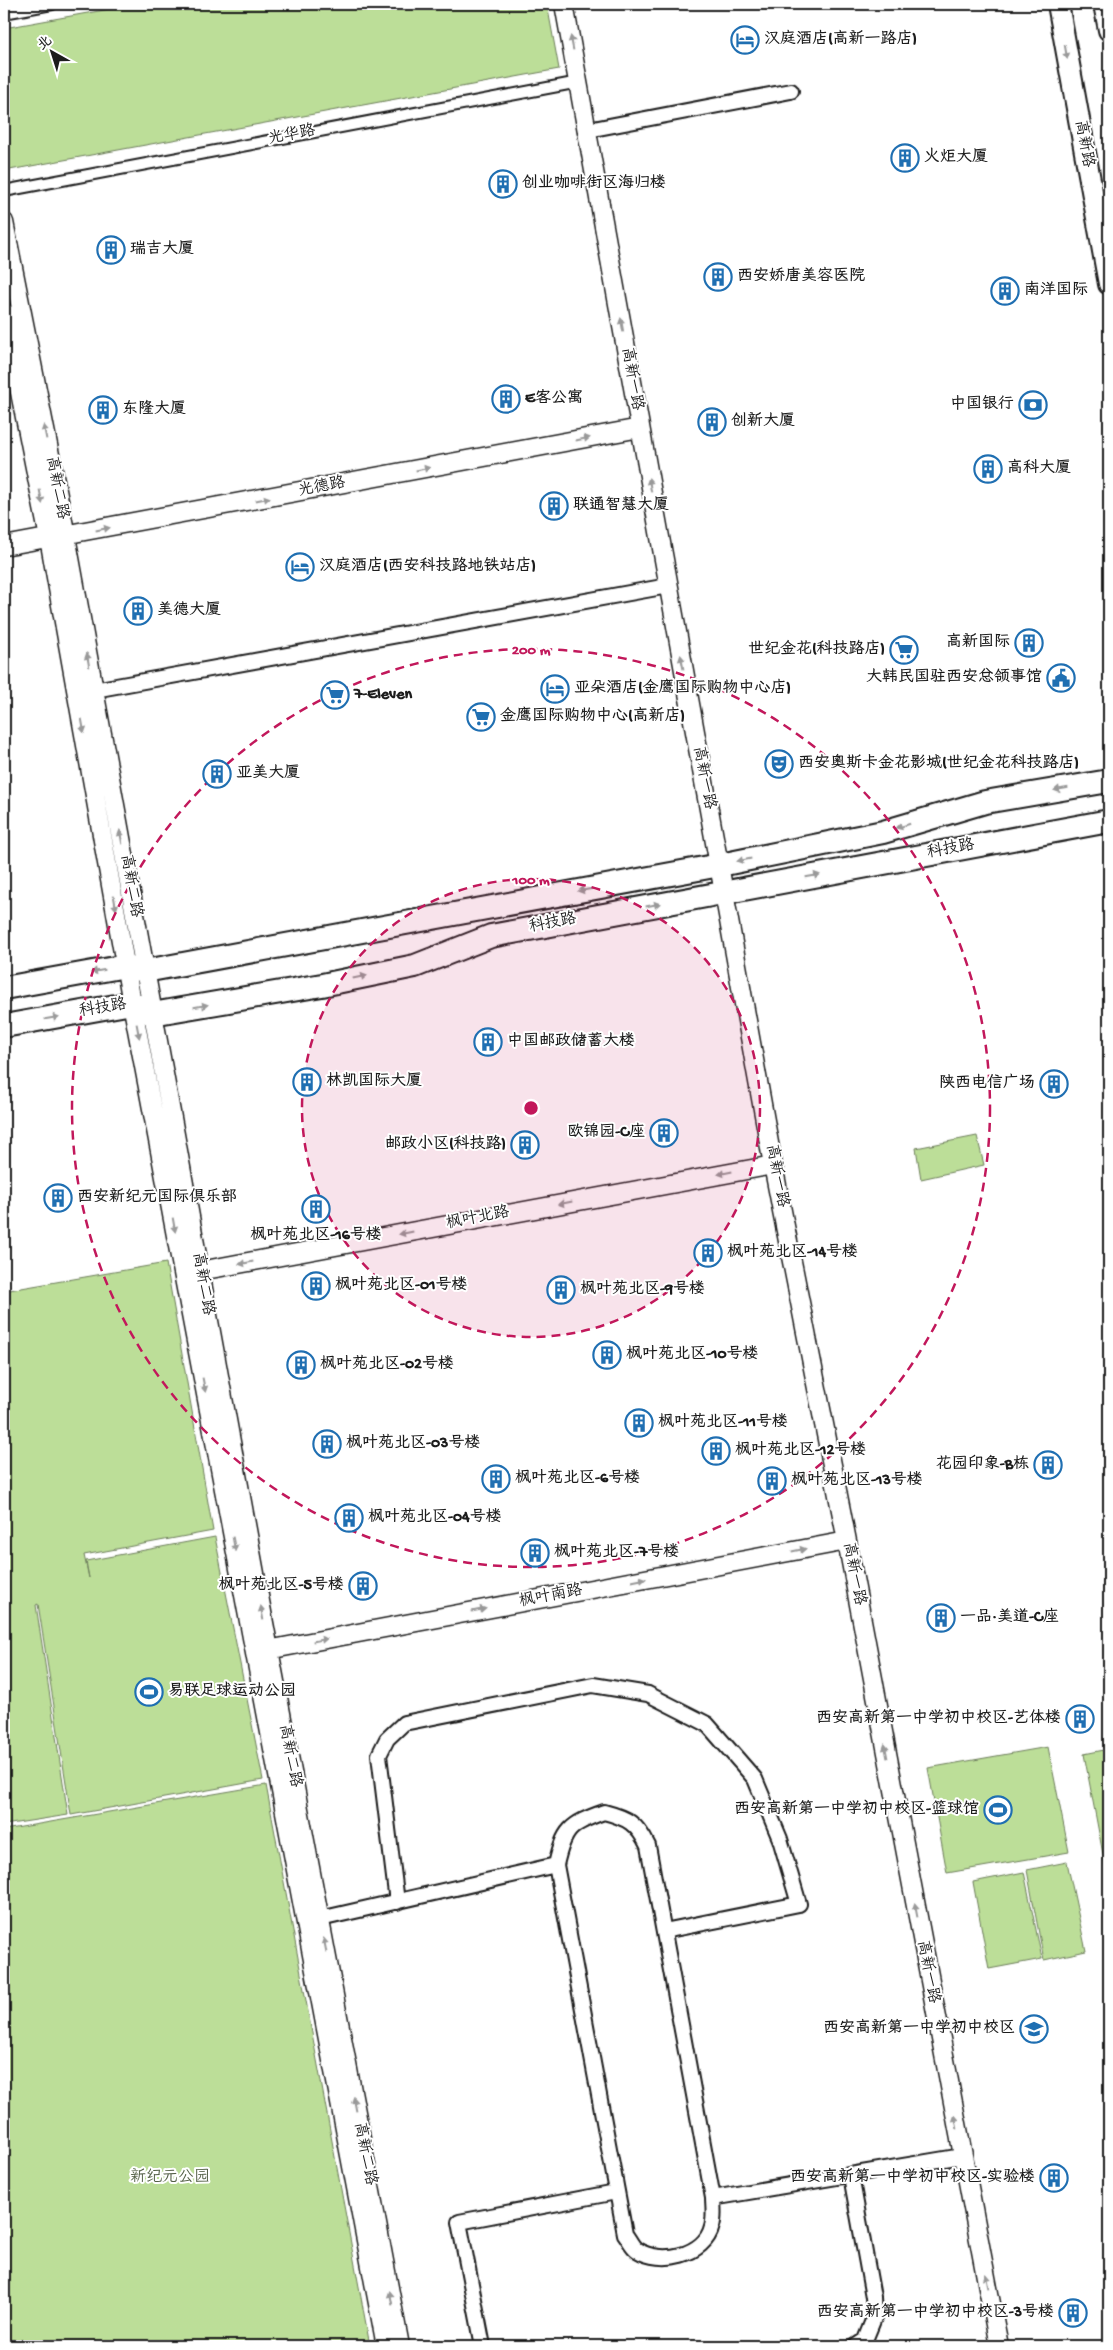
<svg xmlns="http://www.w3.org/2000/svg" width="1113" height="2350" font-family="'Gochi Hand','LXGW WenKai TC',sans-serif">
<rect width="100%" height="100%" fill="#fff"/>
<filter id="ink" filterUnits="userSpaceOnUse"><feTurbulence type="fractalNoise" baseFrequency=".02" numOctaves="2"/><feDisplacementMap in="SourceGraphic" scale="10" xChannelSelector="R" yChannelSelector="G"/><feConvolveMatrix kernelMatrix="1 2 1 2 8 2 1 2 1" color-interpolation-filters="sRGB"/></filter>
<g filter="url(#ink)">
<!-- green -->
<path fill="#bcde98" stroke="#6c7d5a" d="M138,4h409l12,65 -555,102v-143z
M977,1136l7,29 -63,14 -5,-31z
M166,1263l47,268 -129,24 5,23 -3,-17 129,-24 48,243 -192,35 -33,-211 -2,1 32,210 -64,10v-534z
M1048,1747l21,105 -122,21 -19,-105z
M1109,1749v137l-25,-132z
M266,1785l104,561h-366v-516z
M1067,1862l19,89 -42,9 -17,-90z
M1024,1872l18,87 -53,10 -16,-87z"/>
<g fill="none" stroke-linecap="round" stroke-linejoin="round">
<!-- pedestrian casing -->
<g stroke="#1c1c1c" stroke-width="14">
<path id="pedestrian" d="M4,13l48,-9
M4,191l575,-109"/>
</g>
<!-- minor casing -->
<g stroke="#1c1c1c" stroke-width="18">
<path id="minor" d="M588,130l203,-39
M94,690l574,-104
M604,1812c23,6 33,11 44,34l65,352c0,9 2,19 -1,28 -7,30 -51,39 -75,24 -5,-3 -8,-11 -12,-16l-69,-369c8,-36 14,-41 48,-53z
M397,1902l-18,-147 8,-16 17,-16 189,-38 55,9 59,30 48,55 25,60 19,65 -135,27
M320,1919l236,-54
M851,2176l22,121 1,21 -9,22 -9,6
M713,2198l249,-42
M483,2346l-24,-124 157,-30"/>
</g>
<!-- tertiary casing -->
<g stroke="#1c1c1c" stroke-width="21">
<path id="tertiary" d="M564,4l209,1161 74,376 152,805
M4,222l62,314 198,1087 136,723
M4,312l45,226 83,465 254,1343
M4,546l636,-118
M189,1273l584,-108
M257,1652l590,-111"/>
</g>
<!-- secondary casing -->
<g stroke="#1c1c1c" stroke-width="24">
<path id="secondary" d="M1058,4l51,280
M1104,4l5,26"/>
</g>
<!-- primary casing -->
<g stroke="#1c1c1c" stroke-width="26">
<path id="primary" d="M4,988l122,-22 19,5 575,-106 163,-33 102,-30 124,-21
M4,1026l128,-23 20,11 170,-29 93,-19 76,-30 618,-115"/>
</g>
<!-- pedestrian -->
<use href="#pedestrian" stroke="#fff" stroke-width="10"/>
<!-- minor -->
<use href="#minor" stroke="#fff" stroke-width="14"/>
<!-- tertiary -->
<use href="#tertiary" stroke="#fff" stroke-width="18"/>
<!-- secondary -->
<use href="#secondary" stroke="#fff" stroke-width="20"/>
<!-- primary -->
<use href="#primary" stroke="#fff" stroke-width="22"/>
</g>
<!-- one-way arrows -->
<defs><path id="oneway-solid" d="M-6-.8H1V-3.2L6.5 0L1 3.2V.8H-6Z" transform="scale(1.25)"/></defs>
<g fill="#999">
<use href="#oneway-solid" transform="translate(572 43) rotate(-101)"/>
<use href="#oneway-solid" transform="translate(1066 52) rotate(80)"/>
<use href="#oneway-solid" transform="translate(622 325) rotate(-100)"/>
<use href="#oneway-solid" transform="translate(45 432) rotate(-101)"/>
<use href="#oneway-solid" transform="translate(583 439) rotate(-11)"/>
<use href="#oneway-solid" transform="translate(423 469) rotate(-11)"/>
<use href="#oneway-solid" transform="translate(650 485) rotate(-100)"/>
<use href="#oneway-solid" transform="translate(41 497) rotate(79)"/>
<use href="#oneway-solid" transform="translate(263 499) rotate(-11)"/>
<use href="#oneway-solid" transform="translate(103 529) rotate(-11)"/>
<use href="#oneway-solid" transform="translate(88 660) rotate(-100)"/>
<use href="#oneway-solid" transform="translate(682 662) rotate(-101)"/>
<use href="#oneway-solid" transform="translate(83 726) rotate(80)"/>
<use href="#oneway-solid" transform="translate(1061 789) rotate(170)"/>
<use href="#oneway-solid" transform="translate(903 826) rotate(163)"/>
<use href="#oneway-solid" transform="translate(121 837) rotate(-100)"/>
<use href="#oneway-solid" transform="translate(744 860) rotate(169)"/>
<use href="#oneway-solid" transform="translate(813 876) rotate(-10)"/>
<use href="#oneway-solid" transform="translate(585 890) rotate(170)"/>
<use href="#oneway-solid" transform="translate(115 903) rotate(80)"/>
<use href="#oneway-solid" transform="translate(653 905) rotate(-11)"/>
<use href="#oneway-solid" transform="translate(98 971) rotate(170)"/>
<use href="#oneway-solid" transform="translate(360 977) rotate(-11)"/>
<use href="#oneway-solid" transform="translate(201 1006) rotate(-10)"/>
<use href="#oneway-solid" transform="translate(52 1018) rotate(-10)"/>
<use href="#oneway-solid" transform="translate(138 1031) rotate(79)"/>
<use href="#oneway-solid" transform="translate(725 1173) rotate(169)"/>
<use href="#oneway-solid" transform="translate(565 1203) rotate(169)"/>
<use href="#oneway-solid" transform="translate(174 1225) rotate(80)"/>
<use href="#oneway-solid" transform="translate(406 1233) rotate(169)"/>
<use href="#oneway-solid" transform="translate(246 1263) rotate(169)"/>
<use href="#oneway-solid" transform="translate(204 1385) rotate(79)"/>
<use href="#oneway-solid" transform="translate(234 1544) rotate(79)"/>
<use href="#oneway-solid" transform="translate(799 1550) rotate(-11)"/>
<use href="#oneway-solid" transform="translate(639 1580) rotate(-11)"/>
<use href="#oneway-solid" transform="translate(479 1610) rotate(-11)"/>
<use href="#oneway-solid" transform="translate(262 1613) rotate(-100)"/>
<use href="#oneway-solid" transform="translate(320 1640) rotate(-11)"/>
<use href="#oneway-solid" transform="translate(886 1751) rotate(-101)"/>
<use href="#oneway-solid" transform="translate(916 1910) rotate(-101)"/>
<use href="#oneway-solid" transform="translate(325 1945) rotate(-101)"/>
<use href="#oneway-solid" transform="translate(355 2104) rotate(-101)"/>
<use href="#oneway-solid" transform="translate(956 2122) rotate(-101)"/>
<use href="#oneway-solid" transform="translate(987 2281) rotate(-101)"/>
<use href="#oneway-solid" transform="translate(391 2298) rotate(-101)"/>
</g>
</g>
<!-- distance rings -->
<circle cx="531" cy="1108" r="229" fill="#c2185b" fill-opacity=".12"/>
<g fill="none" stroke="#c2185b" stroke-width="2.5" stroke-dasharray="9 6">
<circle cx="531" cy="1108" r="229"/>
<circle cx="531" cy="1108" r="459"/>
</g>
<!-- icons -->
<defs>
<g id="hotel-ring" transform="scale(1.4375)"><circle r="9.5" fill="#fff" stroke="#1f6fb2" stroke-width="1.5"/><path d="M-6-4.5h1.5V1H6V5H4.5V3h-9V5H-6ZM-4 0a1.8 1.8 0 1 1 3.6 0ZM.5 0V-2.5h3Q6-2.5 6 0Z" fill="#1f6fb2"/></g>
<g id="building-ring" transform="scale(1.4375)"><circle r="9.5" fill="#fff" stroke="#1f6fb2" stroke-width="1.5"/><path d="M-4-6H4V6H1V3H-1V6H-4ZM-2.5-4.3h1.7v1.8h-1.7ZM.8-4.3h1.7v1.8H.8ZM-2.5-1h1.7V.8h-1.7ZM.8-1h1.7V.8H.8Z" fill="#1f6fb2"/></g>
<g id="bank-ring" transform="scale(1.4375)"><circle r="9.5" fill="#fff" stroke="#1f6fb2" stroke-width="1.5"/><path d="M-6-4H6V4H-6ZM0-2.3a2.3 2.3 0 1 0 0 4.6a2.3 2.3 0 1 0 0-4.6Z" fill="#1f6fb2"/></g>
<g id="supermarket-ring" transform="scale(1.4375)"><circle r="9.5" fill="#fff" stroke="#1f6fb2" stroke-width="1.5"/><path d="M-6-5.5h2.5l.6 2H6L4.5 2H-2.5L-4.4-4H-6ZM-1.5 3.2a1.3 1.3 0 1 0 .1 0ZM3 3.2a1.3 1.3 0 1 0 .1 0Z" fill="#1f6fb2"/></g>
<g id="civic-ring" transform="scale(1.4375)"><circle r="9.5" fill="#fff" stroke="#1f6fb2" stroke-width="1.5"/><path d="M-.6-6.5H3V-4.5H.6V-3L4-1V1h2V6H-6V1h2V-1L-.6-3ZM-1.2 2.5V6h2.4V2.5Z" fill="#1f6fb2"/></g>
<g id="theatre-ring" transform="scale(1.4375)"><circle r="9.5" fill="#fff" stroke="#1f6fb2" stroke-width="1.5"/><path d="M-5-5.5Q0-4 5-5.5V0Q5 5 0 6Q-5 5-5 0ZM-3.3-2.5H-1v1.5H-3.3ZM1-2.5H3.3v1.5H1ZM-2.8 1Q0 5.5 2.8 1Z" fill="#1f6fb2"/></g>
<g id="stadium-ring" transform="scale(1.4375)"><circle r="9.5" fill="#fff" stroke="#1f6fb2" stroke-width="1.5"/><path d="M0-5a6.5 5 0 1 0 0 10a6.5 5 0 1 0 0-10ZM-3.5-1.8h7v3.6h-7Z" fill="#1f6fb2"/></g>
<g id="school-ring" transform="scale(1.4375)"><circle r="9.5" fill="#fff" stroke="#1f6fb2" stroke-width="1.5"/><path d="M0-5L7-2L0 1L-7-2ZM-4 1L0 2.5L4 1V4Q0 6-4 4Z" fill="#1f6fb2"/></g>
</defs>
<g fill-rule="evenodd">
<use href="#hotel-ring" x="745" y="40"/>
<use href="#building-ring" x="905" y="158"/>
<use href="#building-ring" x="503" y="184"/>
<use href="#building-ring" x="111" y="250"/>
<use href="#building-ring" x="718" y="277"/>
<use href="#building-ring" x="1005" y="291"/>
<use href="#building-ring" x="506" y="399"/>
<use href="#bank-ring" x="1033" y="405"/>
<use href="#building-ring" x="103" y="410"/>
<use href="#building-ring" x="712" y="422"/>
<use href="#building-ring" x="988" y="469"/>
<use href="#building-ring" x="554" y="506"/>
<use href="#hotel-ring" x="300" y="567"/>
<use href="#building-ring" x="138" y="611"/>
<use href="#building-ring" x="1029" y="643"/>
<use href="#supermarket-ring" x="904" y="650"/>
<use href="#civic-ring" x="1061" y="678"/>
<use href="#hotel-ring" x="555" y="689"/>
<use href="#supermarket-ring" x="335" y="695"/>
<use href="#supermarket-ring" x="481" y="717"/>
<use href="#theatre-ring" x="779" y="764"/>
<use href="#building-ring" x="217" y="774"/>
<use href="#building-ring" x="488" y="1042"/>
<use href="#building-ring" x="307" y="1082"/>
<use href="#building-ring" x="1054" y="1084"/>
<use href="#building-ring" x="664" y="1133"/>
<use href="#building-ring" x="525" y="1145"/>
<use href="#building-ring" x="58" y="1198"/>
<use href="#building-ring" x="316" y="1209"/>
<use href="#building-ring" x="708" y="1253"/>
<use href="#building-ring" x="316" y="1286"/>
<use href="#building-ring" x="561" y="1290"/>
<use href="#building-ring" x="607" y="1355"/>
<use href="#building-ring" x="301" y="1365"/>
<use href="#building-ring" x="639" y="1423"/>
<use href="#building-ring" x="327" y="1444"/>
<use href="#building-ring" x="716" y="1451"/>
<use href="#building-ring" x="1048" y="1465"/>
<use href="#building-ring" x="496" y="1479"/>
<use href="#building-ring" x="772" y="1481"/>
<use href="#building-ring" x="349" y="1518"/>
<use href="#building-ring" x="535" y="1553"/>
<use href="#building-ring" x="363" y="1586"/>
<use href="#building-ring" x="941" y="1618"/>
<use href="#stadium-ring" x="149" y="1692"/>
<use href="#building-ring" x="1080" y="1719"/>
<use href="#stadium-ring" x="998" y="1810"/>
<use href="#school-ring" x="1034" y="2029"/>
<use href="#building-ring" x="1054" y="2178"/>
<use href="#building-ring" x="1073" y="2313"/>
</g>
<g text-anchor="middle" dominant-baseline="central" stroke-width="4" stroke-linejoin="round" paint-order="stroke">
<!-- poi labels -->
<g font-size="16" font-weight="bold" fill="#1c1c1c" stroke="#fff" text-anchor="start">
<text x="764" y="40">汉庭酒店(高新一路店)</text>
<text x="924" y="158">火炬大厦</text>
<text x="522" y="184">创业咖啡街区海归楼</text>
<text x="130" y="250">瑞吉大厦</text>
<text x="737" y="277">西安娇唐美容医院</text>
<text x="1024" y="291">南洋国际</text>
<text x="525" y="399">E客公寓</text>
<text x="1014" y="405" text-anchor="end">中国银行</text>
<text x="122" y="410">东隆大厦</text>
<text x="731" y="422">创新大厦</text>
<text x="1007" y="469">高科大厦</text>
<text x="573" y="506">联通智慧大厦</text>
<text x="319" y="567">汉庭酒店(西安科技路地铁站店)</text>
<text x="157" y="611">美德大厦</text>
<text x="1010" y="643" text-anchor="end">高新国际</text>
<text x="885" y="650" text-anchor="end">世纪金花(科技路店)</text>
<text x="1042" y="678" text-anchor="end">大韩民国驻西安总领事馆</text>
<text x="574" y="689">亚朵酒店(金鹰国际购物中心店)</text>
<text x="354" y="695">7-Eleven</text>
<text x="500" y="717">金鹰国际购物中心(高新店)</text>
<text x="798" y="764">西安奥斯卡金花影城(世纪金花科技路店)</text>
<text x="236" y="774">亚美大厦</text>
<text x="507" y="1042">中国邮政储蓄大楼</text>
<text x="326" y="1082">林凯国际大厦</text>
<text x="1035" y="1084" text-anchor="end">陕西电信广场</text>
<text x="645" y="1133" text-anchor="end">欧锦园-C座</text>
<text x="506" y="1145" text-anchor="end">邮政小区(科技路)</text>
<text x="77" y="1198">西安新纪元国际俱乐部</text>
<text x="316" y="1236" text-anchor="middle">枫叶苑北区-16号楼</text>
<text x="727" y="1253">枫叶苑北区-14号楼</text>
<text x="335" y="1286">枫叶苑北区-01号楼</text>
<text x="580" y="1290">枫叶苑北区-9号楼</text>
<text x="626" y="1355">枫叶苑北区-10号楼</text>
<text x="320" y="1365">枫叶苑北区-02号楼</text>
<text x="658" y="1423">枫叶苑北区-11号楼</text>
<text x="346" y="1444">枫叶苑北区-03号楼</text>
<text x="735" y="1451">枫叶苑北区-12号楼</text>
<text x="1029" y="1465" text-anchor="end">花园印象-B栋</text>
<text x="515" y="1479">枫叶苑北区-6号楼</text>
<text x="791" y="1481">枫叶苑北区-13号楼</text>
<text x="368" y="1518">枫叶苑北区-04号楼</text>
<text x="554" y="1553">枫叶苑北区-7号楼</text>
<text x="344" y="1586" text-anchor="end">枫叶苑北区-5号楼</text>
<text x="960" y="1618">一品·美道-C座</text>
<text x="168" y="1692">易联足球运动公园</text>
<text x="1061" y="1719" text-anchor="end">西安高新第一中学初中校区-艺体楼</text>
<text x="979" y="1810" text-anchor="end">西安高新第一中学初中校区-篮球馆</text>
<text x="1015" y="2029" text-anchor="end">西安高新第一中学初中校区</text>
<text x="1035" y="2178" text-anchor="end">西安高新第一中学初中校区-实验楼</text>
<text x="1054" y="2313" text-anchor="end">西安高新第一中学初中校区-3号楼</text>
</g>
<!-- street labels -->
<g font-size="16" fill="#1c1c1c" stroke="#fff">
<text transform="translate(292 136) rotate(-11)">光华路</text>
<text transform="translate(1083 144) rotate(80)">高新路</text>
<text transform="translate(631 379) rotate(80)">高新一路</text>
<text transform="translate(56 488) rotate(79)">高新二路</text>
<text transform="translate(322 488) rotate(-11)">光德路</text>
<text transform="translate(703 778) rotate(79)">高新一路</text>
<text transform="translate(951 850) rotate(-10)">科技路</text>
<text transform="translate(130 886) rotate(80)">高新二路</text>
<text transform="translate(553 924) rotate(-11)">科技路</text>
<text transform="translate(103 1009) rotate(-9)">科技路</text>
<text transform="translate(776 1176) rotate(79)">高新一路</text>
<text transform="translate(478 1219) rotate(-11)">枫叶北路</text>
<text transform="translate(202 1284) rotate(80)">高新二路</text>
<text transform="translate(853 1574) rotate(79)">高新一路</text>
<text transform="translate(551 1597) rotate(-11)">枫叶南路</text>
<text transform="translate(289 1756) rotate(79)">高新二路</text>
<text transform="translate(927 1972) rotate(79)">高新一路</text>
<text transform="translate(364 2154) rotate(79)">高新二路</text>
</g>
<!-- park labels -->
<g font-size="16" fill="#546047" stroke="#fff">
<text x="170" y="2178">新纪元公园</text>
</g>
</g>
<circle cx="531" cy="1108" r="8" fill="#c2185b" stroke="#fff" stroke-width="2.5"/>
<g font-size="15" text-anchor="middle" font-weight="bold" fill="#c2185b" stroke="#fff" stroke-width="4" stroke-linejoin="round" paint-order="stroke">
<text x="531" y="654">200 m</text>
<text x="531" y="884">100 m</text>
</g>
<!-- margin -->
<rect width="1113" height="2350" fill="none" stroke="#fff" stroke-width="20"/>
<rect x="10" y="10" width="1093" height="2330" fill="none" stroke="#1c1c1c" stroke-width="2" filter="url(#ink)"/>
<!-- north arrow -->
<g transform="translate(52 52) rotate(321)" stroke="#ffffff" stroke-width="4" paint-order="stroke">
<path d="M0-4L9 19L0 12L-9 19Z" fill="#1c1c1c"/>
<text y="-8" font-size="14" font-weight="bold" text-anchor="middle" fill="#1c1c1c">北</text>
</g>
</svg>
